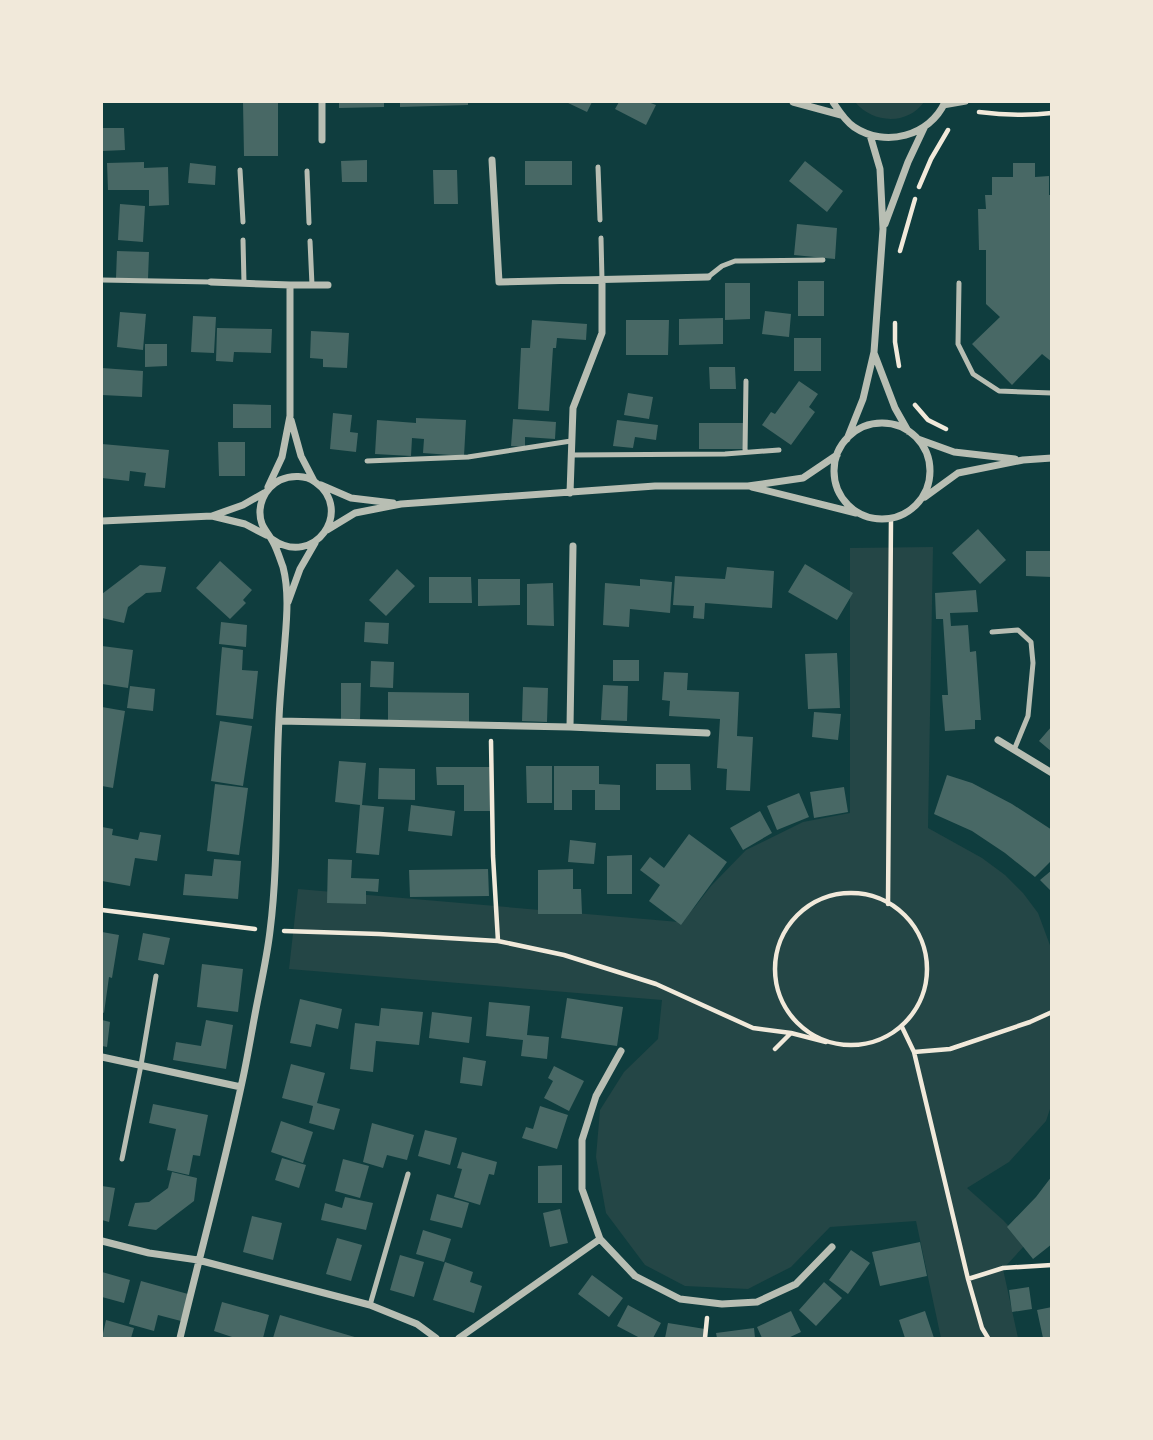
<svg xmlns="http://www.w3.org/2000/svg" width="1153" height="1440" font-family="'Alegreya Sans',sans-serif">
<rect width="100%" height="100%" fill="#0f3d3e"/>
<!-- green -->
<path fill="#244646" d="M855,102h69c-17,24 -52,21 -69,0z
M933,547l-5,281 54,30 23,17 18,18 15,20 13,35v158l-5,15 -37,41 -42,26 36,32 23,24 -23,25 15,69h-77l-25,-117 -86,6 -39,40 -43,22 -63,-3 -40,-21 -39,-52 -10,-56 4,-47 24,-38 34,-33 4,-39 -373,-31 9,-80 381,33 15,-14 17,-22 35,-36 57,-28 47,-9v-265z"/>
<!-- building -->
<path fill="#486865" d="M243,102h35v54h-34z
M339,102h45v5l-45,1z
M400,102h68v3l-68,2z
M566,102h26l-5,10z
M619,102h29l8,3 -10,20 -31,-16z
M102,128h22l1,22 -23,1z
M367,160v22h-25l-1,-21z
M525,161h47v24h-47z
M805,161l38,30 -16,21 -38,-31z
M144,162v6l24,-1 1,38 -20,1v-16h-41l-1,-27z
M190,163l26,3 -1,19 -27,-2z
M1013,163h22v14l14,-1v19h3v167l-10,-8 -30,31 -40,-41 28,-27 -14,-13v-54h-7l-1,-41h8l-1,-14h7v-18h21z
M433,170h24l1,34h-24z
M120,204l25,2 -2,36 -25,-2z
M797,224l40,4 -2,31 -41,-4z
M117,251l32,1 -1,27 -32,-1z
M798,281h26v35h-26z
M725,283h25v36l-25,1z
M765,311l26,3 -2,23 -27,-3z
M120,312l26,2 -3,36 -26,-3z
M193,316l23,1 -2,36 -23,-1z
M723,318v26l-44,1v-26z
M532,320l55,4 -1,16 -29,-2 -1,10h-3l-4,63 -31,-2 3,-61h9z
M626,320h43l-1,35h-42z
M217,328l55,1 -1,24 -37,-1 -1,10 -17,-1z
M311,331l38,2 -2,35 -24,-1v-8l-13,-1z
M794,338h27v33h-27z
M145,344h22v22l-22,1z
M709,367h26l1,22h-26z
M102,368l41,3 -1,26 -40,-2z
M799,381l19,13 -9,13 6,5 -24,33 -29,-20 9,-13 4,2z
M628,393l25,4 -4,22 -25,-4z
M233,404l38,1v23h-38z
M333,413l19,2 -2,17 8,1 -2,19 -26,-3z
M416,418l50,2 -2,36 -41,-3 1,-14 -12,-1 -1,18 -36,-2 2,-34 39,3z
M513,419l43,3 -1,17 -30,-2v10l-14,-1z
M617,420l41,5 -2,15 -21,-3 -2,11 -20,-2z
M699,423h44v26h-44z
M218,442h27v34h-26z
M102,444l67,6 -4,38 -21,-2 2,-13 -16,-2 -1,10 -27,-3z
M978,529l28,31 -26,24 -28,-31z
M1026,551h26v26l-26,-1z
M220,561l32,29 -9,10 3,3 -16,16 -34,-31z
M805,564l48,29 -16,27 -49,-28z
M140,565l26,2 -5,25 -15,1 -18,14 -4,16 -22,-5v-24z
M727,567l47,4 -2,37 -67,-5 -1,16 -11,-1 1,-12 -21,-1 2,-29 50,3z
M397,569l18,17 -29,30 -17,-16z
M429,577h42l1,26h-43z
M478,579h42v26l-42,1z
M640,579l32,3 -2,31 -40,-4 -1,18 -26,-2 2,-42 35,3z
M553,583l1,43 -27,-1v-41z
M976,590l2,22 -28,1 1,13 17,-1 2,27 6,-1 5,69h-6v9l-30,2 -3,-36h6l-5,-76h-7l-1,-26z
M221,622l26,3 -1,22 -27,-3z
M365,622l24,1 -1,21 -24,-2z
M102,646l31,4 -5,38 -26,-4z
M222,647l21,3 -1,20 16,1 -5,48 -37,-4z
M837,653l3,55 -32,1 -3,-55z
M613,660h26v21h-26z
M371,661l23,1 -1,26 -23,-1z
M664,672l24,1 -1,17 52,2 -2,44 16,1 -3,54 -24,-1 1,-21 -10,-1 3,-49 -51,-3 1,-15 -8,-1z
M341,683h20l-1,36h-19z
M603,685l25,1 -1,35 -26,-1z
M130,686l25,3 -2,22 -26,-3z
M523,687l25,1 -1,34 -25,-1z
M388,692l81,1v29l-81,-1z
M102,707l23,4 -12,77 -11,-2z
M814,712l27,2 -3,26 -26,-3z
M220,721l32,5 -9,60 -32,-5z
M1052,726v26l-13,-11z
M339,761l27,2 -4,42 22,2 -5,48 -23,-2 4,-48 -25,-3z
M656,764h34l1,26h-35z
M526,766h26v37h-25z
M554,766h45v18l21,1v25h-25v-20h-23v20h-18z
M436,767h55l1,44h-28v-26h-27z
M379,768l36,1v31l-37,-1z
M947,775l25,8 40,21 37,24 3,2v30l-17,17 -30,-24 -33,-22 -38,-17z
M215,784l33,4 -9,67 -32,-4z
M844,787l4,25 -34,6 -4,-26z
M799,793l10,24 -32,13 -10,-24z
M411,805l44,6 -3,25 -44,-5z
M760,811l12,22 -29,17 -13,-22z
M102,827l11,2 -1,6 26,5 2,-8 21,3 -4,26 -22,-3 -5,28 -28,-5z
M689,834l38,28 -46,63 -32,-24 11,-16 -20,-15 10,-13 14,11z
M570,840l26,3 -2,21 -26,-2z
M632,855v39h-25v-38z
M214,859l27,2 -3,38 -55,-4 2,-21 27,2z
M328,859l24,1 -1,18 28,1 -1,13 -12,-1v13l-39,-1z
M488,869l1,27 -79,1 -1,-27z
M573,869v20h8l1,25h-44v-44z
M1052,870v22l-12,-12z
M102,932l17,3 -7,43 -3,-1 -5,36 -2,-1z
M143,933l27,5 -6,27 -26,-5z
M202,964l41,5 -5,43 -41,-5z
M567,998l56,9 -6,39 -56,-8z
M300,999l42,10 -4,20 -22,-5 -5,23 -21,-4z
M489,1002l41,4 -3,29 22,2 -2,22 -26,-3 2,-16 -37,-4z
M381,1008l42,4 -4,33 -43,-4 -3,31 -23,-3 5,-46 24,3z
M432,1012l40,5 -3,26 -40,-5z
M102,1020l8,2 -3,25 -5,-1z
M206,1020l27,5 -7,44 -53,-9 3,-18 25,4z
M463,1057l23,4 -4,25 -22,-3z
M291,1064l34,9 -8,30 23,6 -6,21 -25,-7 4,-17 -31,-8z
M554,1066l30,15 -15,30 -25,-13 9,-17 -5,-3z
M153,1104l55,11 -8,41 -7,-1 -4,20 -22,-5 9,-41 -27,-6z
M540,1106l28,9 -11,34 -35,-11 4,-11 7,2z
M281,1121l32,11 -10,31 -32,-11z
M372,1123l42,12 -7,25 -20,-5 -4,13 -20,-6z
M425,1130l32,8 -7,27 -32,-9z
M462,1152l35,10 -3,13 -5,-1 -9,31 -26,-8 8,-28 -5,-1z
M282,1158l24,7 -7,23 -24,-8z
M343,1159l26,7 -9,32 -25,-7z
M562,1165v38h-24v-37z
M172,1172l25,6 -3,23 -38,29 -28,-4 7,-23 14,-1 19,-14z
M1052,1176v68l-19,15 -26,-32 29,-30z
M102,1186l13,2 -6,34 -7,-2z
M437,1194l32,9 -7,25 -32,-8z
M345,1197l28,6 -7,27 -45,-10 4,-17 17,5z
M560,1209l8,34 -18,4 -7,-34z
M252,1216l30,7 -9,37 -30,-8z
M423,1230l28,9 -7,23 -28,-8z
M337,1238l25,7 -11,36 -25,-7z
M920,1242l7,34 -47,10 -8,-34z
M851,1250l19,13 -22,31 -19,-14z
M400,1255l24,7 -10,35 -24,-7z
M445,1262l28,10 -3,10 12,4 -8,27 -41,-13z
M102,1272l28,8 -6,23 -22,-6z
M592,1275l31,23 -14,19 -31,-23z
M141,1281l47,13 -7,27 -23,-6 -4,16 -25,-7z
M824,1282l18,16 -26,28 -17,-16z
M1029,1287l3,22 -20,3 -3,-22z
M222,1302l47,13 -6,23h-28l-21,-7z
M628,1305l33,18 -8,15h-13l-23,-12z
M1052,1307v31h-9l-6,-28z
M791,1311l10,21 -13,6h-26l-5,-11z
M925,1311l9,27h-29l-6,-18z
M280,1315l78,23h-85z
M106,1320l28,8 -3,10h-29z
M668,1323l37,6 -1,9h-39z
M754,1328l1,10h-38l-1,-5z"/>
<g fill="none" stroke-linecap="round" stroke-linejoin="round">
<!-- path -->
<path stroke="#f1e9da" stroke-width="4.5" d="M979,112c25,3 48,4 73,1
M919,187l12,-28 17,-29
M900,251l15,-52
M895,323v19l4,24
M915,405l13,15 18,9
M491,741l2,115 5,85
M775 969a76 76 0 1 1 152 0a76 76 0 1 1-152 0Z
M888,904l3,-385
M102,910l153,19
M284,931l95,3 119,7 66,14 92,29 97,44 38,5 35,9
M902,1027l12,25 54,227 14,49 6,10
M775,1049l15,-15
M914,1052l36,-3 80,-27 22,-10
M968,1279l35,-11 49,-3
M705,1338l2,-20"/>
<!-- service -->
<path stroke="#b8beb3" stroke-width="5" d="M943,106l23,-4
M598,167l2,53
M240,170l3,52
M307,171l2,52
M601,238l1,42
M243,240l1,43
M310,241l2,44
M708,277l14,-11 13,-5 88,-1
M102,280l109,2
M959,283l-1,61 15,30 26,17 53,2
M745,452l1,-71
M571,455l154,-1 54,-4
M367,461l101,-4 103,-16
M992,632l26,-2 13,12 2,21 -5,53 -14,34
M122,1159l19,-94 15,-89
M370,1305l38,-131"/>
<!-- minor -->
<path stroke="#b8beb3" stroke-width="7" d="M322,102v38
M793,102l48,13
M833,102c6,9 12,19 21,25 31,21 76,9 91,-25
M492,160l7,122 209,-5
M885,224l23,-62 16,-34
M211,282l79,3h38
M874,353l21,55 13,23
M291,420l10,36 13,25
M834 471a48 48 0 1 1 96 0a48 48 0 1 1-96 0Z
M847,439l16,-40 11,-47 9,-123 -3,-60 -10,-34
M918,439l36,13 61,7
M321,485l30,13 42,5
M268,487l14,-30 8,-41v-131
M752,487l104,26
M570,493l3,-85 29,-75v-53
M925,497l33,-24 65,-13 29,-2
M212,516l33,8 21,11
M102,521l110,-5 31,-11 21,-12
M327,530l28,-17 46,-9 254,-18h93l55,-8 34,-23
M288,602l12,-33 15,-26
M279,721l291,6 137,6
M570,727l3,-181
M998,740l54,33
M621,1051l-25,45 -14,44v49l18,50 35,37 45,23 42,5 35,-2 39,-18 36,-37
M102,1057l139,30
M102,1241l47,12 49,7 172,45 47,19 19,14
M180,1338c20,-84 43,-167 61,-251 6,-26 10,-52 15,-78 5,-26 11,-52 14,-78 9,-70 5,-142 9,-212 1,-26 4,-52 6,-79 2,-24 4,-50 -2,-73 -3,-8 -6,-18 -10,-25 -3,-6 -8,-11 -11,-18 -6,-17 2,-36 18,-44 11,-5 26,-5 35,2 40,28 -1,87 -43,57
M459,1338l141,-99"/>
</g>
<!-- border -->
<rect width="1153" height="1440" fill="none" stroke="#f1e9da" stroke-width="206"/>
</svg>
